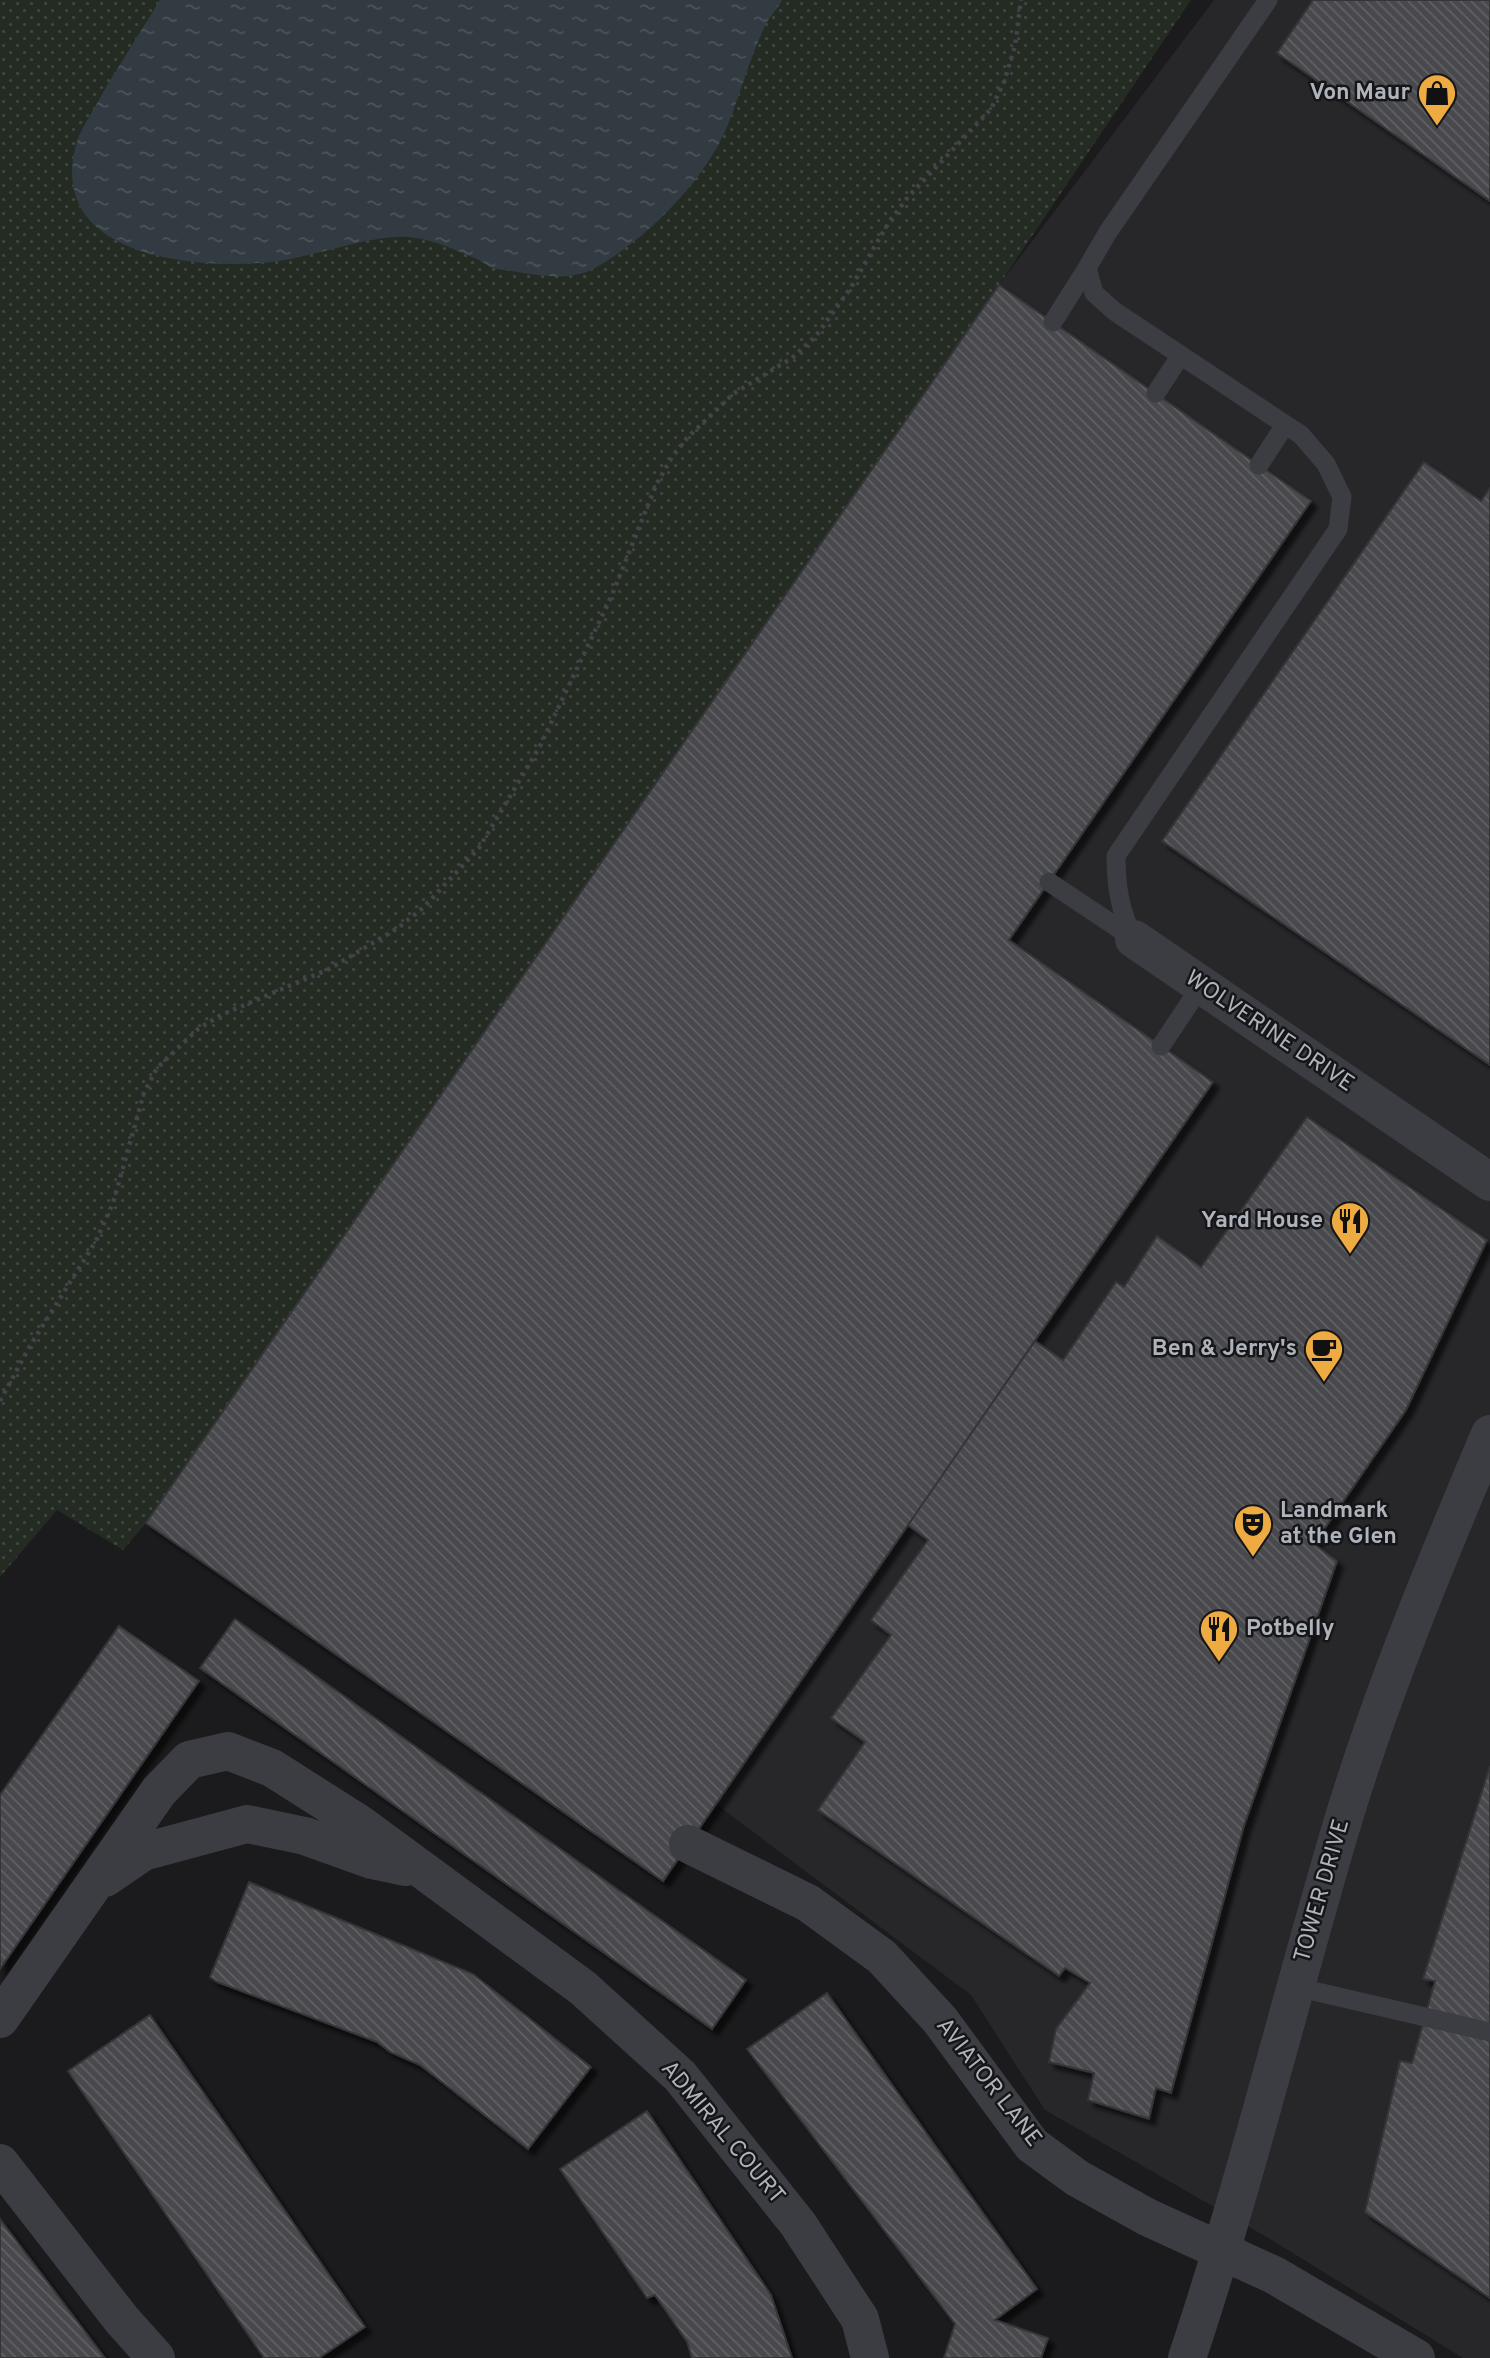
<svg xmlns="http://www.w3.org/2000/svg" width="1490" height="2358" font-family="Overpass,sans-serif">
<defs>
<pattern id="grass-dots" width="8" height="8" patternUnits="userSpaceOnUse" patternTransform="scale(1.75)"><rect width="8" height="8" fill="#232b23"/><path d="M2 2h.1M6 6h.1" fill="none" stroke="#404741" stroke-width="1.8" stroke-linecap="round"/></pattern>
<pattern id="water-ripples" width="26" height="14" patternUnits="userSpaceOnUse" patternTransform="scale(1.75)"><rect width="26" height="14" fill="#313b41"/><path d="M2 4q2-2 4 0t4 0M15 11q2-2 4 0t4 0" fill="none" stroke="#4c555a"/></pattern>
<pattern id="building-back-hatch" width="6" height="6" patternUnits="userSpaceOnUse" patternTransform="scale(1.75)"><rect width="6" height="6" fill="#48494d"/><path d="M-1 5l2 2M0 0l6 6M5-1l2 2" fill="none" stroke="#606165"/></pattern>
<filter id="shadow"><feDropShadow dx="6" dy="6" stdDeviation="2" flood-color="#0009"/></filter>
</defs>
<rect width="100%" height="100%" fill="#1b1b1d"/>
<!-- built -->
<path fill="#27272a" d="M1214,0h276v2358h-27l-193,-119 -225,-129 -74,-115 -255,-191 -53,77 -517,-358 853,-1238z"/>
<!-- grass -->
<path fill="url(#grass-dots)" d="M0,0h1191l-192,285 -853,1238 -23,27 -66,-40 -57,67z"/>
<!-- water -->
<path fill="url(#water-ripples)" d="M160,0h622c-5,10 -14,18 -18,28 -14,30 -23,63 -35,94 -22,57 -81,116 -134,146 -29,16 -67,5 -98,1 -7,-1 -14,-7 -20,-10 -22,-9 -45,-20 -69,-22 -36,-3 -97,21 -137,25 -76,8 -225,-5 -195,-117 4,-15 13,-27 20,-40 20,-36 43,-70 64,-105z"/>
<!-- building -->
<path fill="url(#building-back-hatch)" stroke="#353539" stroke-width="2" filter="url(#shadow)" d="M1313,0h177v201l-213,-148z
M999,285l312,216 -302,439 204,142 -550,799 -517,-358z
M1424,462l57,39 9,-13v577l-328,-224z
M1307,1117l180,123 -81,170 -92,134 23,17 -93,265 -73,267 -15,-5 -7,31 -61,-19 6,-27 -45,-11 7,-33 34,-46 -25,-15 -6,8 -241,-166 47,-68 -34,-24 60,-83 -20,-15 57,-80 -20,-15 127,-184 28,19 53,-78 8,5 33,-51 44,31z
M235,1619l511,361 -34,49 -512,-361z
M119,1626l80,55 -199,288v-174z
M1490,1766v532l-125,-86 35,-151 12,2 23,-82 -12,-2z
M249,1882l224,92 118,93 -63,82 -108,-84 -30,-13 -13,-10 -160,-60 -7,-5z
M827,1993l210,296 -42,31 53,18 -7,20h-97l11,-34 -208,-275z
M150,2015l215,312 -46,31h-55l-196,-287z
M647,2111l124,184 21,63h-100l-5,-16 -32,-47 -8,3 -87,-129z
M0,2219l105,139h-105z"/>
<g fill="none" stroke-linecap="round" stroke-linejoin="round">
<!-- path -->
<path stroke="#424449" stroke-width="4.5" stroke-dasharray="3.5 5" stroke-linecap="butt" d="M0,1401l30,-55 66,-105 17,-38 31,-110 13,-25 41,-39 23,-14 108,-46 69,-41 26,-21 55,-59 61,-102 72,-151 44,-110 16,-28 15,-19 46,-44 59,-36 23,-21 35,-48 39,-67 19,-25 83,-88 13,-27 11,-36 6,-46"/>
<!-- service -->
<path stroke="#3c3d42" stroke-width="19" d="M1053,322l34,-54
M1156,393l25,-38
M1259,465l26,-40
M1049,882l84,56
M1134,939c-14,-28 -18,-52 -18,-83l222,-327 4,-32 -16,-33 -25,-29 -187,-124 -20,-18 -7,-25 21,-36 160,-232
M1161,1046l40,-60
M1296,1987l194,45"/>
<!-- minor -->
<path stroke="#3c3d42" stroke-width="38" d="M1134,939l356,243
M688,1844l120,59 74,54 58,63 92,125 45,33 70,39 127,58 142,83
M105,1878l38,-26 104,-28 58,12 67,24 33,7
M0,2019l159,-228 30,-31 39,-9 44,17 88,56 223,164 97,88 118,148 62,95 10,39
M0,2163l122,157 34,38
M1187,2358c59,-176 102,-356 155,-534 40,-133 94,-262 148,-390"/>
</g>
<!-- icons -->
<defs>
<g id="shop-pin" transform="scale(2.0125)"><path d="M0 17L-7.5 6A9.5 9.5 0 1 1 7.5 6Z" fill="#eeab42" stroke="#161618"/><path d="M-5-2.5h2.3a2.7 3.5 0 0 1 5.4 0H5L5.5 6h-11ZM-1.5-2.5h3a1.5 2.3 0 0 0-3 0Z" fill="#111"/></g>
<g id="restaurant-pin" transform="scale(2.0125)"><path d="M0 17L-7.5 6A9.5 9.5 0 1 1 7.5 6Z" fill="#eeab42" stroke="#161618"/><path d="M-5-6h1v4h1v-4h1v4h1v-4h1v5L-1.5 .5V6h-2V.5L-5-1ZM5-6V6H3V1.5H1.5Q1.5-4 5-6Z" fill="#111"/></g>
<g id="cafe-pin" transform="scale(2.0125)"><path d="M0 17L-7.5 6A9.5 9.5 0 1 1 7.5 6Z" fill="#eeab42" stroke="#161618"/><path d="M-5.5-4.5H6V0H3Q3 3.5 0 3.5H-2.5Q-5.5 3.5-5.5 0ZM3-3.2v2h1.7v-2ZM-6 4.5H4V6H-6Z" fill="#111"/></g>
<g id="theatre-pin" transform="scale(2.0125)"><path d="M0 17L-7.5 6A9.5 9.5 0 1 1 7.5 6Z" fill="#eeab42" stroke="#161618"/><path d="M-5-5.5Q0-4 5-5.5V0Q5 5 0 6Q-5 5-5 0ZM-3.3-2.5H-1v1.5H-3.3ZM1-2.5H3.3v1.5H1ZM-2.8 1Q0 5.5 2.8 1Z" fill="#111"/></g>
</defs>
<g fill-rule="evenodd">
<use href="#shop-pin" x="1437" y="93"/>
<use href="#restaurant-pin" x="1350" y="1221"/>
<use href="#cafe-pin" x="1324" y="1349"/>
<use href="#theatre-pin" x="1253" y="1524"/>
<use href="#restaurant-pin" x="1219" y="1629"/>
</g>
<g text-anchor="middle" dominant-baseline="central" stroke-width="5" stroke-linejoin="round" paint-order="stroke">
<!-- poi labels -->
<g font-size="23" font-weight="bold" fill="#aeb3bc" stroke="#161618" text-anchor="end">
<text x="1410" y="93">Von Maur</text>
<text x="1323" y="1221">Yard House</text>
<text x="1297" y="1349">Ben &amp; Jerry's</text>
<text x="1280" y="1511" text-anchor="start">Landmark<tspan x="1280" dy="26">at the Glen</tspan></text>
<text x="1246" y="1629" text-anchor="start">Potbelly</text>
</g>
<!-- street labels -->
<g font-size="23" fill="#aeb3bc" stroke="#161618">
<text transform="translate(1269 1032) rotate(34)">WOLVERINE DRIVE</text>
<text transform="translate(1323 1891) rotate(-74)">TOWER DRIVE</text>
<text transform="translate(988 2083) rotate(52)">AVIATOR LANE</text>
<text transform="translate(722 2133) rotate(50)">ADMIRAL COURT</text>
</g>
</g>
</svg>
